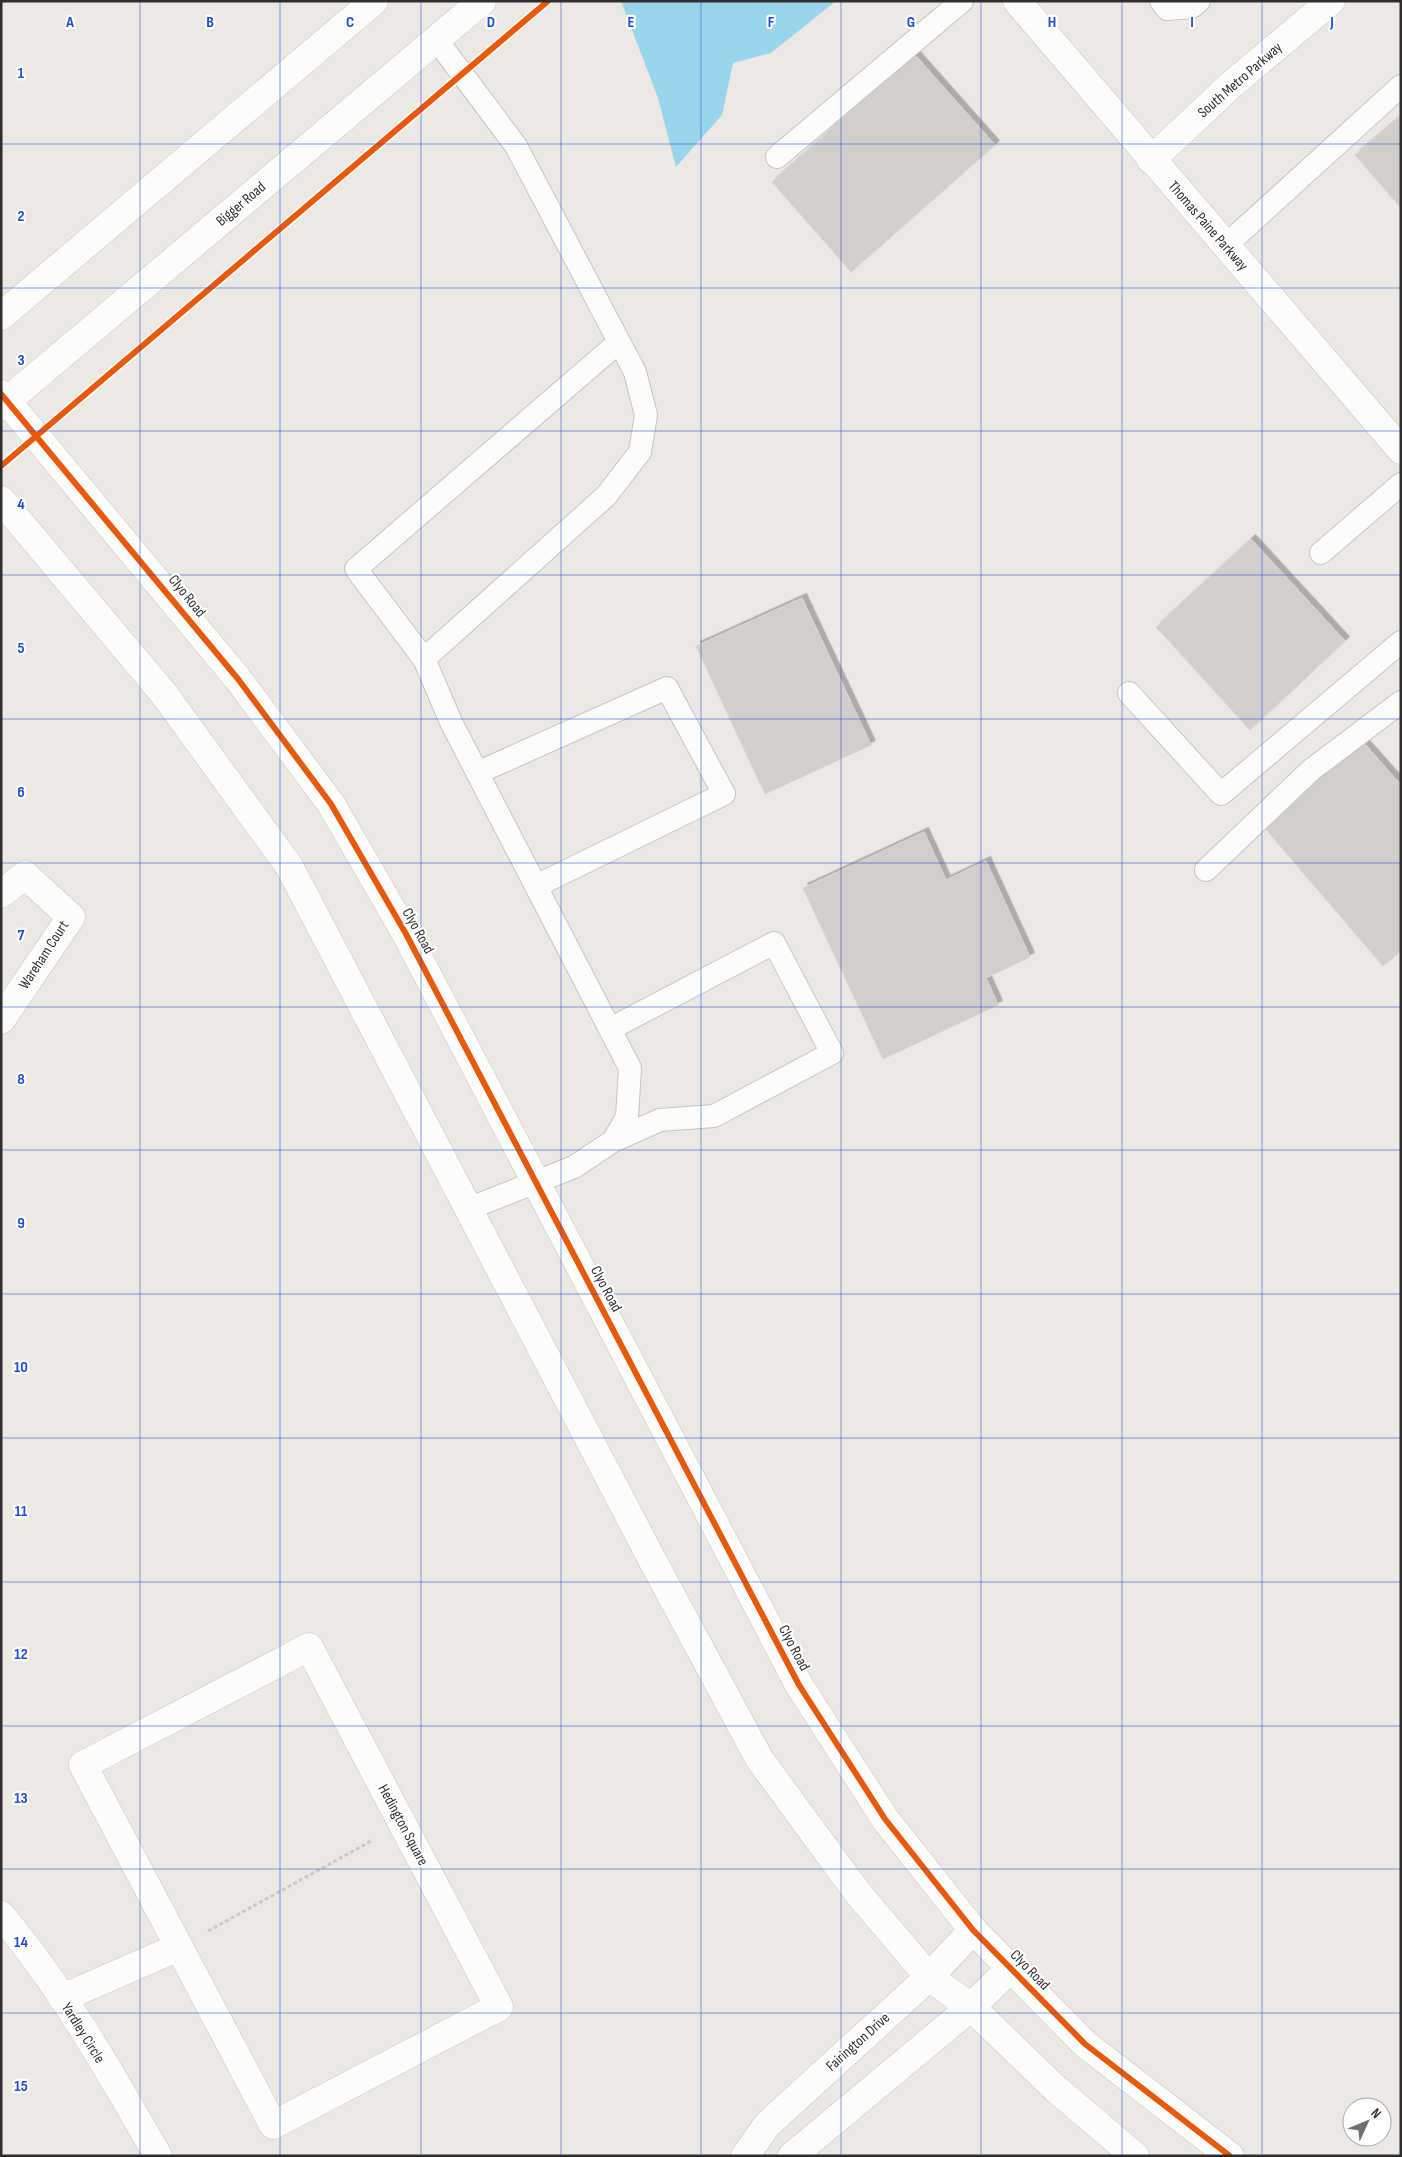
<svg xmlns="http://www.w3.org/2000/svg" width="1402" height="2157" font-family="'Sofia Sans Condensed',sans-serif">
<defs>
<filter id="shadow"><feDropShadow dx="4.5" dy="-4.5" stdDeviation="0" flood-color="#0004"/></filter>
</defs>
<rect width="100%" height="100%" fill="#ece8e4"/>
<!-- water -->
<path fill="#99d6ec" d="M621,1h215l-65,52 -38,10 -11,52 -46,52 -18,-69z"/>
<!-- building -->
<path fill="#d1cecb" stroke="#d7d4d0" filter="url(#shadow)" d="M915,55l80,90 -144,127 -79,-90z
M1401,116v92l-46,-53z
M1251,539l94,102 -95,89 -94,-103z
M802,598l69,147 -106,49 -69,-148z
M1362,741l39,44v166l-18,15 -120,-140z
M924,832l22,48 40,-19 44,96 -44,21 12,27 -115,54 -80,-171z"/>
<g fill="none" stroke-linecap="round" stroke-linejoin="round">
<!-- service casing -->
<g stroke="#c5c4c5" stroke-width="24">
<path id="service" d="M1161,1l6,8 25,-2 7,-6
M436,39l80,107 119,226 11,43 -6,37 -34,44 -182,163 27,63 179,346 -3,49 -14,24 -39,26 -106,42
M777,157l185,-156
M1225,246l176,-160
M1321,553l80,-69
M424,659l-68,-90 263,-227
M1129,693l92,101 180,-152
M477,773l190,-85 57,106 -188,92
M1206,870l105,-100 90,-68
M610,1029l164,-86 58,110 -118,63 -54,4 -47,21"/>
</g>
<!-- minor casing -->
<g stroke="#c5c4c5" stroke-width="29">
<path id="minor" d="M1017,1l384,449
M1151,160l80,-75 100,-84
M1,894l24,-19 46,42 -70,103
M309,1647l190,360 -226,118 -190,-360z
M1,1915c61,72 110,159 157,241
M62,1998l117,-51
M745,2156l22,-31 162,-148 44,-47
M792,2156l179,-149 40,-39"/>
</g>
<!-- tertiary casing -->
<g stroke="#c5c4c5" stroke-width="29">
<path id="tertiary" d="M1,316l373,-315
M1,394l237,285 93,125 75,130 393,751 86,134 88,111 112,114 145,112
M1,406l481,-405
M1,500l163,194 125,172 367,701 104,193 97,132 72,85 42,30 85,82 79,67"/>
</g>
<!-- path -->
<path stroke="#c9c9c8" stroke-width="3" stroke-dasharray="4 2.5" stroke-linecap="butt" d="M208,1931l165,-91"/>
<!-- service -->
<use href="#service" stroke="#fcfcfb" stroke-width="22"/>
<!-- minor -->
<use href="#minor" stroke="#fcfcfb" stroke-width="28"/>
<!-- tertiary -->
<use href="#tertiary" stroke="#fcfcfb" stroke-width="28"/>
<!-- cycleway casing -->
<g stroke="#fff" stroke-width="9">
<path id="cycleway" d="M1,394l237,285 93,125 75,130 393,751 86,134 88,111 112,114 145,112
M1,466l547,-465"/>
</g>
<!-- cycleway -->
<use href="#cycleway" stroke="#e8590c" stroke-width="6"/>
</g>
<!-- grid -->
<path fill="none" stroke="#1d4ed8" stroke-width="1" stroke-opacity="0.55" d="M140,1v2155M280,1v2155M421,1v2155M561,1v2155M701,1v2155M841,1v2155M981,1v2155M1122,1v2155M1262,1v2155M1,144h1400M1,288h1400M1,431h1400M1,575h1400M1,719h1400M1,863h1400M1,1007h1400M1,1150h1400M1,1294h1400M1,1438h1400M1,1582h1400M1,1726h1400M1,1869h1400M1,2013h1400"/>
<g text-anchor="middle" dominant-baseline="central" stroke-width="4.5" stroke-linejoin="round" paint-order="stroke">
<!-- street labels -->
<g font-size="15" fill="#2e2e2e" stroke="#fff">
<text transform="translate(1240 80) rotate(-41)">South Metro Parkway</text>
<text transform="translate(241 204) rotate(-40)">Bigger Road</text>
<text transform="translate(1208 226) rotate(49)">Thomas Paine Parkway</text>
<text transform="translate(187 596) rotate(51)">Clyo Road</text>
<text transform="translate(418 931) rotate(61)">Clyo Road</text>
<text transform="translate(44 955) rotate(-57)">Wareham Court</text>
<text transform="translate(606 1289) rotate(62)">Clyo Road</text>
<text transform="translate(794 1648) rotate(62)">Clyo Road</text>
<text transform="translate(403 1825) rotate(62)">Hedington Square</text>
<text transform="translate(1030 1970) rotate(46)">Clyo Road</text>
<text transform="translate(83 2033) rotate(58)">Yardley Circle</text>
<text transform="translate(858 2042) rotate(-42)">Fairington Drive</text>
</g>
</g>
<g font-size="16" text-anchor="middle" font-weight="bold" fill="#1d4ed8" stroke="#fff" stroke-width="4.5" stroke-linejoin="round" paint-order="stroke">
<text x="70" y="27">A</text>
<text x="210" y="27">B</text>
<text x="350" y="27">C</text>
<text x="491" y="27">D</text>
<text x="631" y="27">E</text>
<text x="771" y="27">F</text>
<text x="911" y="27">G</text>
<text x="1052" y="27">H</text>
<text x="1192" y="27">I</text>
<text x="1332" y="27">J</text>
<text x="21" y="78">1</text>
<text x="21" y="221">2</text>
<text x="21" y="365">3</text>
<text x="21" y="509">4</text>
<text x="21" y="653">5</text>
<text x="21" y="797">6</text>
<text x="21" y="940">7</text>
<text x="21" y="1084">8</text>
<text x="21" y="1228">9</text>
<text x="21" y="1372">10</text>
<text x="21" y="1516">11</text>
<text x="21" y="1659">12</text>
<text x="21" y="1803">13</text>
<text x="21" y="1947">14</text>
<text x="21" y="2091">15</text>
</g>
<!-- border -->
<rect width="1402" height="2157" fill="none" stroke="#2e2e2e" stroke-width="5"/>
<!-- north arrow -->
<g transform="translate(1367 2122) rotate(46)"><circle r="24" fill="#ffffff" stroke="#ababab"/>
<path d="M0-4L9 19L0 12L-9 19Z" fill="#706f6e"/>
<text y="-8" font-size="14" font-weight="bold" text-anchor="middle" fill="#2e2e2e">N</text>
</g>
</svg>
